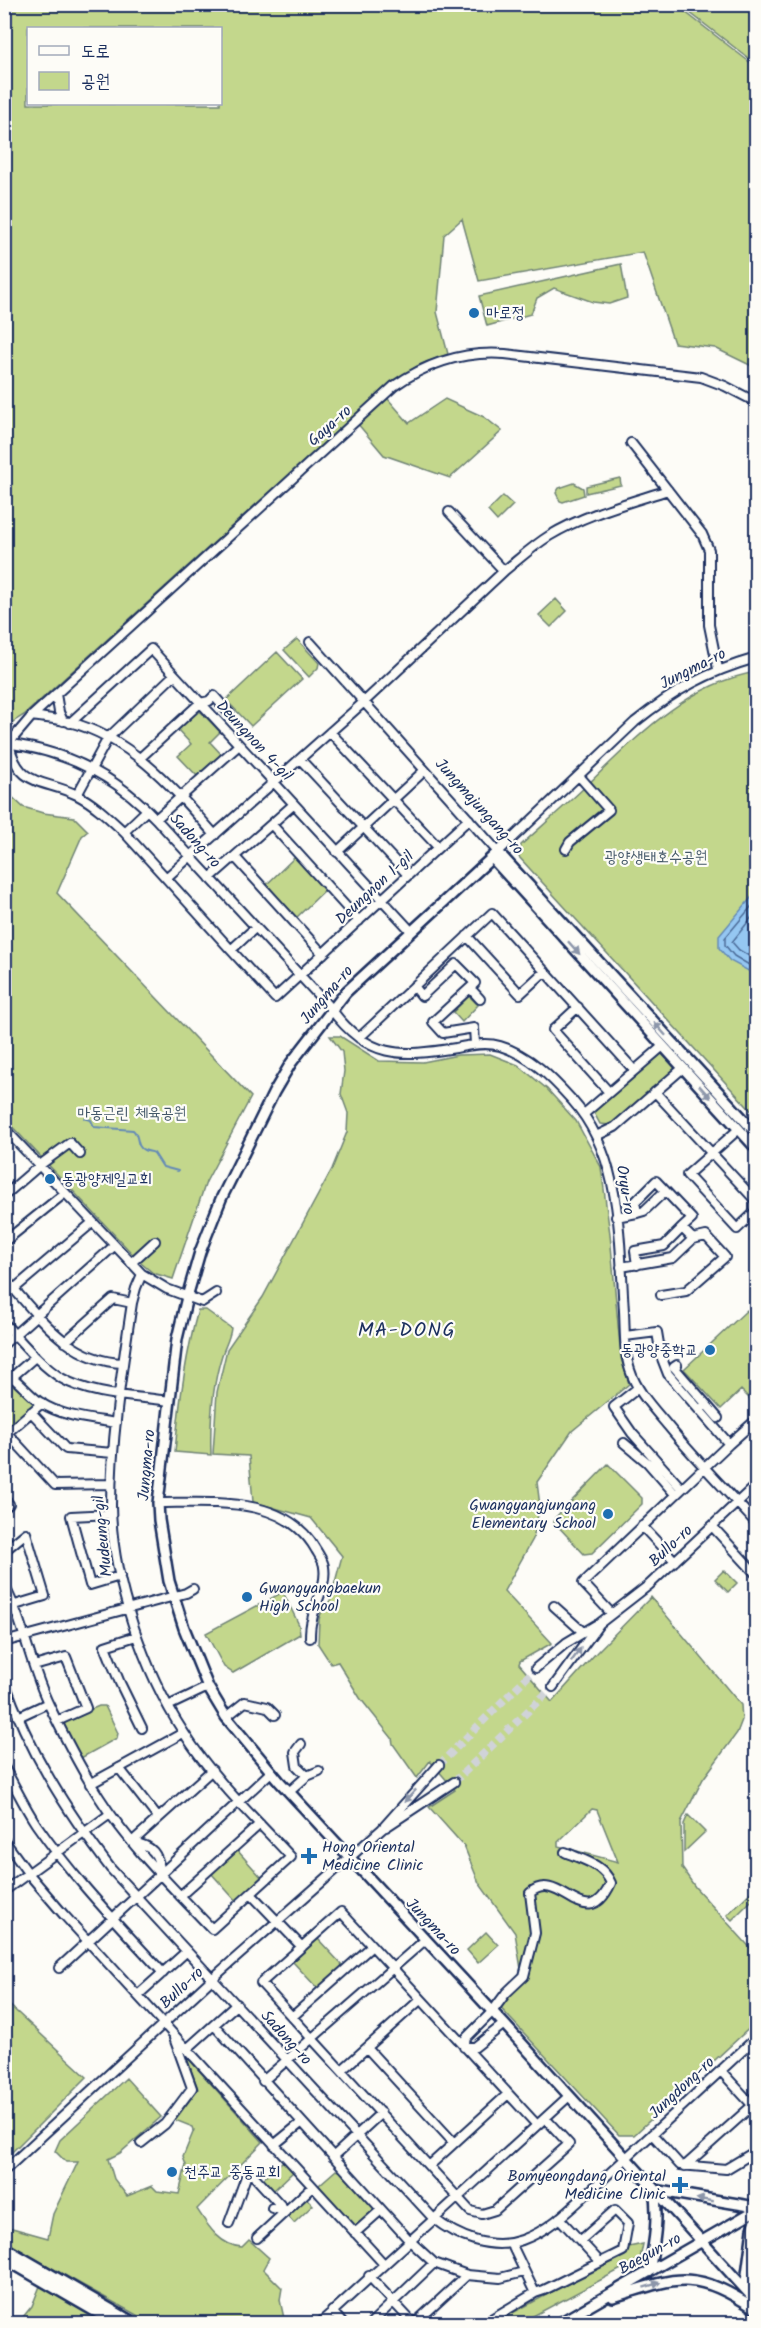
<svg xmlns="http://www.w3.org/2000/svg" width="761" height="2328" font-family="Kalam,'Poor Story',sans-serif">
<rect width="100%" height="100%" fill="#fdfcf7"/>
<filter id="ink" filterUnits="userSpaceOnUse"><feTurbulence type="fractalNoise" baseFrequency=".0167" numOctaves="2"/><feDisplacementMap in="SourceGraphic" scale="12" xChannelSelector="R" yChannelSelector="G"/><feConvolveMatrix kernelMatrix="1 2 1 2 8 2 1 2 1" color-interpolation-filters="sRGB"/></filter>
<g filter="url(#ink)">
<!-- green -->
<path fill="#c3d78c" stroke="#6f8375" stroke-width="1.5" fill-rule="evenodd" d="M5,5h671l80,62v301l-41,-20 -41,-5 -31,-91 -164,29 -17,-62 -18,16 -7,77 11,42 -29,11 -38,26 28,32 36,-24 39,18 18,14 -52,47 -66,-23 -32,-38 -328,298 -19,12zM28,28h192v76h-192z
M680,5h76v59z
M621,264l6,34 -18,6 -16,-2 -39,-14 -17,10 -6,16 -44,12 -8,-30z
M620,478l1,7 -35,8v-7z
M574,483l9,5 1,7 -21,7 -3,-1 -4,-8 3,-5z
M503,496l10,9 -16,16 -9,-10z
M556,599l11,12 -16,16 -12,-12z
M297,639l22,24 -1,5 -9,9 -25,-27z
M277,652l25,27 -51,47 -25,-26z
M756,672v444l-237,-259 2,-12c21,-19 44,-39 65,-59 49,-47 100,-102 170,-114z
M195,712h6l19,20 -10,10 12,13 -24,22 -20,-21 13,-12 -14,-15z
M5,787l3,6 15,14 20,6 31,4 14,14 -6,5 -25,57 194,204 -45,85 -33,97 -20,-6 -11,-9 -137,-145z
M295,857l31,32 -30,29 -31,-32z
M469,996l9,9 -16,17 -9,-10z
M330,1036h10l39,25 44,1 35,-7 32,-1 28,11 29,24 29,32 25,46 9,67 11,124 8,26 -57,47 -35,51 3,24 -7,33 -29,52 48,52 -32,18 -1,3 33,38 44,-49 55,-56 90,108 1,15 -5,13 -34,46 -22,43 1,46 13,19 61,67v68l-122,113h-15l-125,-134 28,-26 -7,-42 -36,-50 -15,-37 -35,-39 26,-17 -25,-29 -13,17 -24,-34 -1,-6 -32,-40 -22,-36 -7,2 -13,-20 1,-25 4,-11 7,-7 12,-45 -31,-38 -58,-16 -4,-46 -36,-2 4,-62 10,-43 36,-52 69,-128 15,-37 1,-19 -7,-19 3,-23 -2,-19zM592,1809l5,1 21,52 -60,-16v-4z
M662,1048l19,21 -71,56 -10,-1 -7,-13z
M206,1310l25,18c-1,10 -6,18 -9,27 -10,31 -12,68 -11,100l-36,-3c4,-48 10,-95 23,-142z
M747,1310l9,11v72l-6,6 -9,-9 -20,19 -37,-40z
M10,1383l4,1 19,16 1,4 -29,25 -1,-41z
M608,1464l34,34v6l-50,49 -8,1 -30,-32 1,-4z
M724,1570l13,13 -9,9 -13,-13z
M283,1592l16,33 1,9 -67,39 -9,-6 -18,-34z
M99,1706h6l13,27 -1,5 -36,20 -19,-33 1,-4z
M688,1815l17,17 -21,20v-28z
M237,1850l25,28 -26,23 -25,-28z
M756,1887v9l-24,24 -5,-5z
M486,1932l12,13 -20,18 -11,-13z
M318,1939l25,27 -25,23 -25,-27z
M4,2000l83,77 -82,82h-1z
M186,2056l77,86 -66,67c11,17 23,37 45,38l7,-7 20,18 -6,11 19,19 -2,12 5,23h-134l-146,-81v-16l43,12 5,-24 25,-52h-12l-11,-11 5,-11 66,-62 35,39 -41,36 -12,6 6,20 13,17 25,-10 5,5 22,3 7,-29 -3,-8 11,-27 -1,-3 -18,-7 23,-31z
M283,2161l10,11 -20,19 -10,-12z
M336,2170l4,1 34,37v4l-16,14 -4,-1 -34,-36 -1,-4z
M307,2199l6,6 -19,18 -6,-7z
M643,2244l-3,15 -120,64 -28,1 135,-72 2,-5z
M40,2286l65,37h-87l14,-17z"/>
<!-- water -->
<path fill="#95c7f2" stroke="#648ab7" stroke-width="1.5" d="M756,892v83l-26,-14 -11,-13v-12z"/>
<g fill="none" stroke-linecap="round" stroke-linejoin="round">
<!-- shore -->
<path stroke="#4c6c99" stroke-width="1.5" d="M756,901l-31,37v7l9,11 22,13
M756,912l-24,30 7,8 17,10"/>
<!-- stream -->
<path stroke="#648ab7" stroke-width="2" d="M84,1118l7,2 3,7 39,3c7,6 2,16 11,20 4,2 7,1 10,3l9,14 15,4"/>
<!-- minor-tunnel -->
<path stroke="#d0d3d8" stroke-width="8" stroke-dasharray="8 4" stroke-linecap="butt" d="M439,1765l97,-97
M454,1782l99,-95"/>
<!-- minor casing -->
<g stroke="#1b2f5e" stroke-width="12">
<path id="minor" d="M631,443l71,91 7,16v75l9,44
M449,512l55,59 -140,131 134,150 137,-130c40,-32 72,-50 121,-64
M504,571c15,-12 29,-25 45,-35 36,-22 79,-33 119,-46
M56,694l3,18 4,9
M32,716c12,2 25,3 37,6 63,16 105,67 146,113
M70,723l81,-74 260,282
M330,732l108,115
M4,743c60,7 111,32 152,76l175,190c37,50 69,48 125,39 14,-3 30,-6 44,-2 30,9 52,32 72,54 51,57 47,140 52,211 1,20 0,41 6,59 7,22 24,39 38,56 28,34 59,65 88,97
M9,743l23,-27 362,-330c33,-23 71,-35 111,-32l196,23 24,9 31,16
M9,743c9,45 35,36 68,52 18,9 33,24 47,37
M140,758l60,-55 9,-2 5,-5 15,17
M300,759l108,116
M77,795l31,-57 66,-63
M147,810l-23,22 42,46
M156,819l83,-74
M272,825l87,96
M566,849l4,-7 39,-32 -30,-34
M337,852l88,-82
M235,857l88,97
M210,878l83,-73
M255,928l-24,22 44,48 194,-179
M467,936l53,58 25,-23
M231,950l-65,-72 198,-176 -54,-60
M414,986l8,10 34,-32 19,19 -5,5
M578,1007l-25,23 55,61
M359,1038l133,-125 142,157
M475,1044l-1,-16 -31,5 -10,-11 37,-34 10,11
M655,1092l101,109
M584,1114l79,-68
M4,1128l138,146 25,15 35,13 14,-9
M739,1129l-52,46 50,54 19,-18
M596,1136l19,-9 68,-59
M4,1196l36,-31 30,-22 10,11
M637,1213l7,-2 21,-20
M616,1217l21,-4 -2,-11 21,-21 36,38 -10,9
M4,1242l61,-49
M131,1263l24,-22
M621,1267l52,-9 20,-19 -11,-11 -18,18 -29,5 2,14
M4,1278c35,38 64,83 119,85
M14,1289l78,-66
M661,1295l25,-4 39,-34 -19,-21 -13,3
M4,1323c18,19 35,41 57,55 31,18 73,18 108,23
M65,1342l48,-43 19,4
M4,1344l110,-98
M677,1365l-3,2 32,37
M12,1377c10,8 19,19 29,26 22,14 51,16 75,20
M4,1384l31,-27
M638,1388l-24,19 18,26 49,55
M42,1403l-35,30 48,52 56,-1
M702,1408l4,-4 12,14
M31,1412l35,37 47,4
M624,1443l24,20 27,31
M729,1444l27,-24
M4,1499l5,5 -5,4
M158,1503c54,0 128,-8 158,47 3,5 8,12 8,17 3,18 -9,36 -12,53 -2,6 -2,12 -2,18
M111,1514l-40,2 19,69 30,-9
M642,1526l33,35
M712,1526l44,48
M4,1551l22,-18 19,63 -30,9
M4,1585c20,37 26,81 45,120 15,31 31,63 50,92 31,49 73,90 113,132l79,-72c-37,-40 -78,-78 -107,-124 -40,-61 -72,-153 -73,-227 0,-68 11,-136 21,-203l4,-15 6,-14
M554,1606l29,26
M611,1613l-28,-30 146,-139 -61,-70 -7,-18 -4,-24 -32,4
M136,1636l-31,10 15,37 22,45
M4,1642l182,-49 7,-4
M34,1666l32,-9 20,51 -29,13
M536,1668l30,-25 30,-18
M4,1680c24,70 62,130 107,189l322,349c24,19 58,33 89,22 31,-11 55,-38 80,-60 52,-47 103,-95 154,-142
M553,1687l47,-64 49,-38 107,-100
M168,1706l40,-19
M18,1717l30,-14
M226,1717l19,-15 22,5 8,8
M301,1744l-6,8 2,14 10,10
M4,1767c11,19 20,39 32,57 37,54 83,101 127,149
M119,1768l39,50
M90,1784l93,-51
M289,1792l18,-16 12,-5
M386,1827l68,-45
M4,1840l24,33 36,42 319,348
M132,1842l80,-72
M132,1842c21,4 26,11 29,32
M4,1891l106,-77
M251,1894l51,53
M180,1896l80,-72
M59,1968l212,-196
M138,1995l49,-44
M292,2017l80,-71
M504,2024l-29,23h-11l2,-9 26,-26 14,-19 18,-17 11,-43 -5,-40c30,-26 56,45 81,-10 -8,-19 -28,-23 -46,-31
M214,2025l195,215 25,23 33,12 33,3 24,-6
M367,2048l87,95
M187,2049l50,-45
M342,2070l79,-71
M721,2071l34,37
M263,2081l162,-141
M537,2125l-196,-213 -80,71 209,228 12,3 13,-4 74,-66 -24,-26
M652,2134l28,31 46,4 30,-18
M141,2143l24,-19 27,-36 -18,-50
M274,2145l27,-22
M333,2157l48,-44
M429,2166l79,-72
M685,2166l68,-61
M4,2171l209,-193 169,-149 57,-64
M272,2208l14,3
M559,2218l40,43
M229,2223l18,-49 7,2 32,35
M355,2233l26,-23
M257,2238l55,-51
M511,2243l24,50
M369,2276l45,48 53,-49
M332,2311l11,13
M319,2324l249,-227
M370,2324l64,-61
M483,2324l52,-31 9,-3 79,-39 5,-28 -13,-13 -34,30"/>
</g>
<!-- major casing -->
<g stroke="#1b2f5e" stroke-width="14">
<path id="major" d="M492,858l264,290
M756,1133l-258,-281 -152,140 -55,71 -17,29 -53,107 -21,53 -13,45 -10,42 -19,164 1,17 10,61 15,47 24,59 18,30 53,64 225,243 252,277
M654,2190l102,17
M649,2272c5,-28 10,-54 5,-82
M745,2289l8,-60 3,-9
M613,2297c67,-21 81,-28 143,12
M558,2324l198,-114"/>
</g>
<!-- highway casing -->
<g stroke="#1b2f5e" stroke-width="15">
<path id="highway" d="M4,2248l131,76
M4,2258l114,66"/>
</g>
<!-- minor -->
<use href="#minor" stroke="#fdfcf7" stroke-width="8"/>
<!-- major -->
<use href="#major" stroke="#fdfcf7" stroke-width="9"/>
<!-- highway -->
<use href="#highway" stroke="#fdfcf7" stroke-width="10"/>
</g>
<!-- one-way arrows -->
<defs><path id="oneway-solid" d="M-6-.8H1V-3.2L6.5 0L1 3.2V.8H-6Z" transform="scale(1.5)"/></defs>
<g fill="#8c96aa">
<use href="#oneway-solid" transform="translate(574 948) rotate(48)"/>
<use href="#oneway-solid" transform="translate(660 1029) rotate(-132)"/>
<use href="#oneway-solid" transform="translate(705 1092) rotate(48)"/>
<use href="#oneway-solid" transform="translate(576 1655) rotate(-54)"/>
<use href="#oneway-solid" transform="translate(410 1796) rotate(133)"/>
<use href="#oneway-solid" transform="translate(705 2200) rotate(-171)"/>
<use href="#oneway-solid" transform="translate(652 2285) rotate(-17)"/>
</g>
</g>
<!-- markers -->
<g fill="#1f6fb2" stroke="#fdfcf7" stroke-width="2">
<circle cx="474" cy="313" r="6"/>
<circle cx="50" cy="1179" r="6"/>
<circle cx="710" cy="1350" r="6"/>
<circle cx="608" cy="1514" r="6"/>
<circle cx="247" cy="1597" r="6"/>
<path d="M306 1847h6v6h6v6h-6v6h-6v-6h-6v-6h6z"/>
<circle cx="172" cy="2172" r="6"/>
<path d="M677 2176h6v6h6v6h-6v6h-6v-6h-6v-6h6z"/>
</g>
<g text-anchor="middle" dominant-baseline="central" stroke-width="4.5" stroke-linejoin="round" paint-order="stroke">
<!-- poi labels -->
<g font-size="16" fill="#1b2f5e" stroke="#fdfcf7" text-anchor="start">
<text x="486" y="313">마로정</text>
<text x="62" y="1179">동광양제일교회</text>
<text x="698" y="1350" text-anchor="end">동광양중학교</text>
<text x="596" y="1505" text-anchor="end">Gwangyangjungang<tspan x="596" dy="18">Elementary School</tspan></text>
<text x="259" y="1588">Gwangyangbaekun<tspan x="259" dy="18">High School</tspan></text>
<text x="322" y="1847">Hong Oriental<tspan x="322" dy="18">Medicine Clinic</tspan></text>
<text x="184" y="2172">천주교 중동교회</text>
<text x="666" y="2176" text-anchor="end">Bomyeongdang Oriental<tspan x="666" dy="18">Medicine Clinic</tspan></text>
</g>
<!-- street labels -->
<g font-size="16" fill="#1b2f5e" stroke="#fdfcf7">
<text transform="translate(330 426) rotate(-42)">Gaya-ro</text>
<text transform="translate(693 669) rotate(-27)">Jungma-ro</text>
<text transform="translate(254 741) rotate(47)">Deungnon 4-gil</text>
<text transform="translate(479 807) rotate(48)">Jungmajungang-ro</text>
<text transform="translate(195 841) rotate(48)">Sadong-ro</text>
<text transform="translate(375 888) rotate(-43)">Deungnon 1-gil</text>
<text transform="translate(327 995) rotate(-49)">Jungma-ro</text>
<text transform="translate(625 1190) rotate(81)">Oryu-ro</text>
<text transform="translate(147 1465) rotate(-85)">Jungma-ro</text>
<text transform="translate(103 1536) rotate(-96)">Mudeung-gil</text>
<text transform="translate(671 1546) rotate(-43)">Bullo-ro</text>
<text transform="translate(433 1927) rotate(47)">Jungma-ro</text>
<text transform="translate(182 1988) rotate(-43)">Bullo-ro</text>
<text transform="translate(286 2038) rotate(48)">Sadong-ro</text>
<text transform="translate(682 2088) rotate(-43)">Jungdong-ro</text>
<text transform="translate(650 2254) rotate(-29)">Baegun-ro</text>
</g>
<!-- park labels -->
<g font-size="16" fill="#45596a" stroke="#fdfcf7">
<text x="656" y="857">광양생태호수공원</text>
<text x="132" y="1113">마동근린 체육공원</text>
</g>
<!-- quarter labels -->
<g font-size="20" letter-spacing="1.5" fill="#1b2f5e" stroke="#fdfcf7">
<text x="407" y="1331">MA-DONG</text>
</g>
</g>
<!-- margin -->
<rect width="761" height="2328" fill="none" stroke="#fdfcf7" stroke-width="24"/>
<rect x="12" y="12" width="737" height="2304" fill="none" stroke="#1b2f5e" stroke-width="2" filter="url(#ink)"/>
<!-- legend -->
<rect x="27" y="27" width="195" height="78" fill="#fdfcf7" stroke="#a3aaba" stroke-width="1.5"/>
<rect x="39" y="46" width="30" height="9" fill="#fdfcf7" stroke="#a3aaba" stroke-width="1.5"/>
<text x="81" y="57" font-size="18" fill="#1b2f5e">도로</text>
<rect x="39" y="72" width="30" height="18" fill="#c3d78c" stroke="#a3aaba" stroke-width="1.5"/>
<text x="81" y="87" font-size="18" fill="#1b2f5e">공원</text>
</svg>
